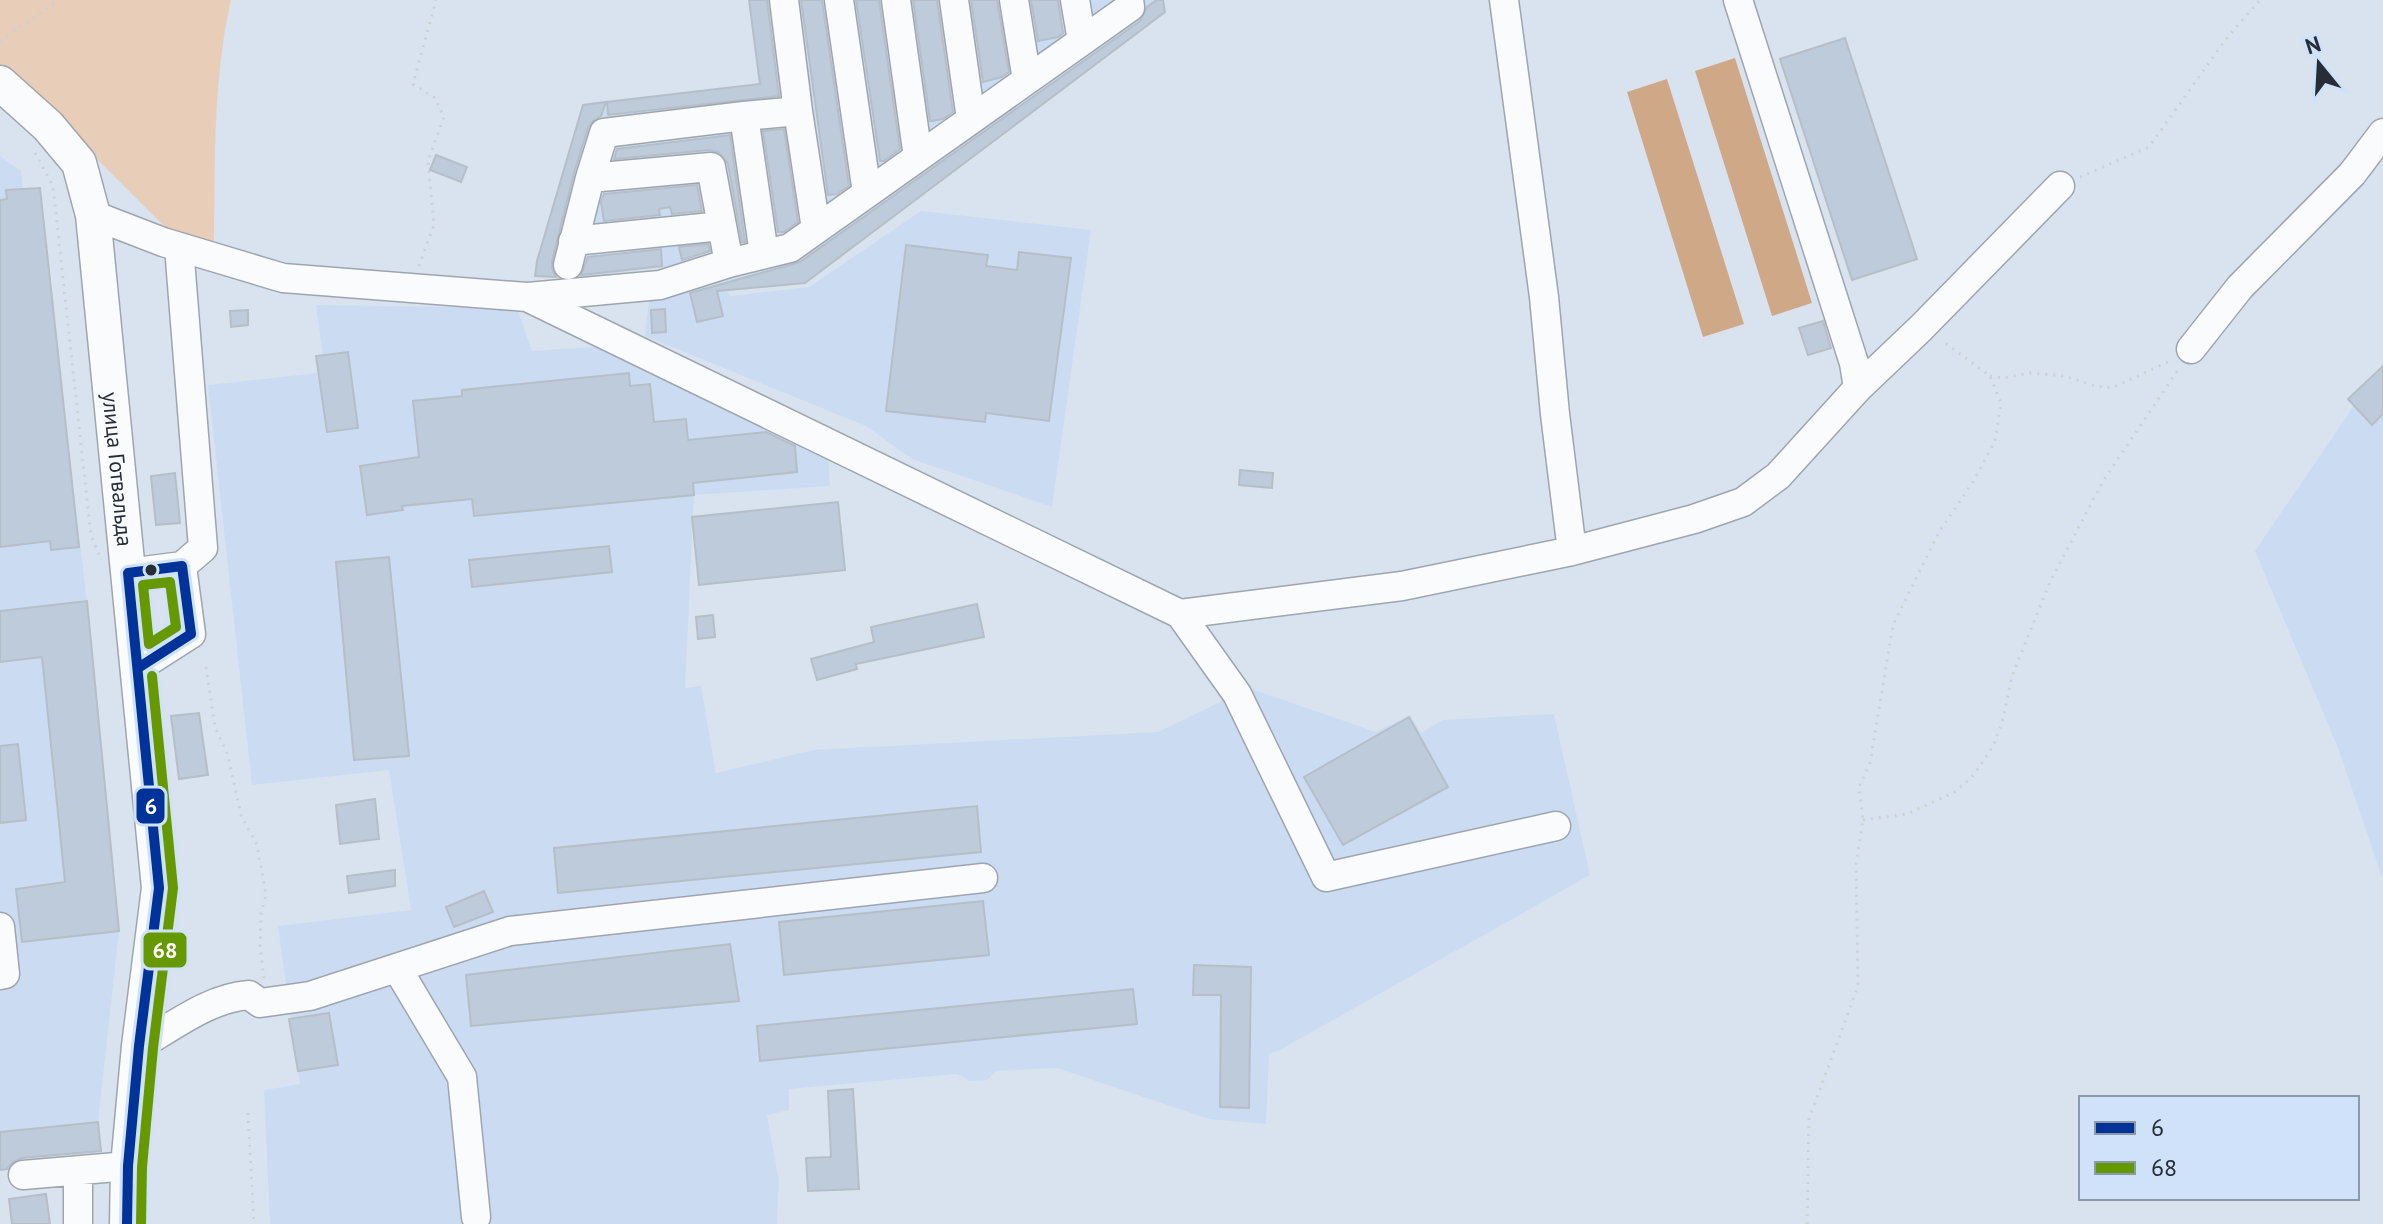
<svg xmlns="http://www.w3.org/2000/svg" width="2383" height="1224" font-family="'PT Sans',sans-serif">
<rect width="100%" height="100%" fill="#d9e3ef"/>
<!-- built -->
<path fill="#cbdcf2" d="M749,0h414l2,12 -360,271 -78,8 3,5 79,-9 112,-76 170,19 -39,277 -140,-48 -46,-33 -221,-90 6,-54 68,-8 6,12 -4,-26 -143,18 -43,-2 2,-15 46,-156 176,-21z
M0,156l21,15 3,27h14l49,403 32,330 -21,191 -98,10z
M316,305l201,3 15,43 75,-5 221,107 2,33 -136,9 -9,193 16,-2 15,87 98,-23 344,-18 91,-44 127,44 34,-17 11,18 22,-13 111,-6 36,161 -310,175 -11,4 -3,70 -57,-5 -152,-51 -61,3 -9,9 -17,1 -13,-7 -168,15v21l-22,5 12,66 -2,43h-507l-6,-134 36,-6 -22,-158 133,-16 -22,-140 -137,15 -44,-400 117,-13z
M2383,377v503l-45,-132 -83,-197 98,-144z"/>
<!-- green -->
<path fill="#e8ceb8" d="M0,0h231c-18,79 -16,161 -17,242l-37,-3 -121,-121 -56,-51z"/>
<!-- water -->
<path fill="#cfa987" d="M1735,58l77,245 -40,13 -77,-245z
M1667,79l77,245 -41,13 -76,-245z"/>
<!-- building -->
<path fill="#becbdb" stroke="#b6bec7" stroke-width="2" d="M749,0h18l12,96 -171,19 -1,-13 153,-18z
M801,0h21l27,186 -12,8 -9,1z
M856,0h23l21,149 -16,12h-4z
M913,0h24l16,112 -10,7 -13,2z
M971,0h26l12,72 -7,5 -19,5z
M1031,0h27l5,33 -5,4 -20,4z
M1157,0h6l2,12 -360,271 -88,8 6,25 -26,6 -7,-29 110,-31 340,-241 7,-14z
M1845,38l72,221 -65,21 -72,-221z
M606,102l-5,14 -8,5 -5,7 -14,45 -22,88v8l4,8 -21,-1 2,-15 46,-156z
M784,129l14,93 -14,10h-6l-15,-101z
M730,135l15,107h-3l-14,-78 -10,-12 -9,-2 -95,9 3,-10z
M436,155l31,12 -6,15 -31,-12z
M697,185l5,26 -30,3 -2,-7 -11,2 1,6 -56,6 -3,-19 3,-8z
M40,188l39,359 -28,3 -1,-9 -50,6v-347l7,-1 -1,-9z
M708,244l2,7 -28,9 -3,-13z
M906,245l82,10 -2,11 31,4 2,-18 52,6 -22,163 -63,-8 -1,9 -99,-11z
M661,249l1,17 -81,9 7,-18z
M665,309l1,23 -14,1 -1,-23z
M248,310v15l-17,2 -1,-16z
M1823,321l8,27 -23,7 -9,-27z
M348,352l10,76 -31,4 -11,-76z
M2383,366v48l-11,11 -24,-26z
M629,373l1,13 20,-2 4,38 32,-3 2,21 78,-8 29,14 2,26 -104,11 1,12 -220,21 -2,-17 -70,7 1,4 -36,5 -7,-49 59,-9 -6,-56 49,-5v-6z
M1240,470l33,3 -1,15 -33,-3z
M175,473l5,50 -24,2 -5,-49z
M838,502l7,68 -146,15 -7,-68z
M609,546l3,26 -140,15 -3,-27z
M389,557l20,199 -55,4 -18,-198z
M87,601l32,330 -97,11 -6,-53 49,-7 -23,-225 -42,5v-51z
M977,604l7,33 -128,27 1,5 -40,11 -6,-21 63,-17 -3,-15z
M713,615l2,22 -17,2 -2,-22z
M199,713l9,62 -29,4 -8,-63z
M1409,717l39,70 -105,58 -39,-68z
M18,744l8,76 -26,3v-77z
M375,799l4,40 -39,5 -4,-39z
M977,806l4,46 -423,41 -4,-45z
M395,870v16l-46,7 -2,-17z
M484,891l9,21 -39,15 -8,-20z
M983,901l6,54 -205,20 -5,-53z
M730,944l9,57 -268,25 -5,-51z
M1194,965l57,2 -2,141 -29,-1 1,-112h-28z
M1133,989l4,35 -377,37 -3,-35z
M329,1013l9,52 -40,6 -9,-52z
M853,1089l6,100 -51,2 -2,-33 25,-1 -3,-66z
M98,1122l3,29 -79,7 -9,4 -6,7 -7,1v-38z
M46,1194l4,30h-38l-3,-25z"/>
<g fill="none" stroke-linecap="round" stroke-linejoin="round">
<!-- minor casing -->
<g stroke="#9ea5af" stroke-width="31">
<path id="minor" d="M784,0l14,111
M839,0l28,193
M896,0l22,157
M954,0l17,119
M1014,0l13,80
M1075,0l7,41
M1504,0l40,297 11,117 17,137
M1738,0l116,363 4,25
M744,116l54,-5 18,118
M93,215l70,27 120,36 244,19 653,317 222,-28 170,-35 122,-32 49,-17 35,-26 80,-88 63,-60 139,-142
M573,241l149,-15
M179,247l24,301 -21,18
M729,263l-18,-96 -121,11 14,-45 140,-17 20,138
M568,265l22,-87
M528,297l132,-12 69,-22 61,-15 340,-241 -1,-7
M2191,349l49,-62 112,-113 31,-41
M128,573l54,-7 9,68 -53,34
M1180,614l57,80 89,183 230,-51
M0,927l5,47 -5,1
M397,968l65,109 14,140
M139,1046c35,-20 70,-48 110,-51l11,8 50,-7 200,-65 473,-53
M78,1171v53
M23,1175l105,-9"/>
</g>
<!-- major casing -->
<g stroke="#9ea5af" stroke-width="37">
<g id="major">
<path id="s1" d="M0,83l48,43 31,37 14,52 66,673 -20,158 -11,120 -1,58"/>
</g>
</g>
<!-- path -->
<path stroke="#ced0d4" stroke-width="3" stroke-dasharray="2 6" stroke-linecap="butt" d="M0,41l58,-41
M35,153l18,33 38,350 9,21
M2080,177l69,-30 77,-108 34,-39
M419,266l15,-41 -6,-64 16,-44 -9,-19 -22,-14 23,-84
M1990,376l13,2 27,-5 35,3 30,10 17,2 58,-27
M206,667l9,60 13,28 13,60 16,30 9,50 -5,18 -1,33 4,33
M1863,820l44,-6 46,-21 17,-14 10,-13 13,-20 9,-23 10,-47 38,-94 53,-101 75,-111
M248,1113l6,111
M1807,1224l2,-105 49,-133 -2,-123 7,-43 -4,-33 11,-24 23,-138 46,-93 34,-50 22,-41 6,-38 -11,-27 -49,-36"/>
<!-- minor -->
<use href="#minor" stroke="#f9fbfd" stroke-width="28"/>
<!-- major -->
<use href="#major" stroke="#f9fbfd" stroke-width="34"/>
<!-- bus-1 casing -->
<g stroke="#cfe2f9" stroke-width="16">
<path id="bus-1" d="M127,1224l1,-58 11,-120 20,-158 -31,-315 54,-7 9,68 -53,34"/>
</g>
<!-- bus-2 casing -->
<g stroke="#cfe2f9" stroke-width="16">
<path id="bus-2" d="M170,582l6,45 -27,17 -6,-59z
M141,1224l1,-57 11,-119 20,-160 -21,-212"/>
</g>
<!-- bus-1 -->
<use href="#bus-1" stroke="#039" stroke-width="10"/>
<!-- bus-2 -->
<use href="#bus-2" stroke="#690" stroke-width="10"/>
</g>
<!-- markers -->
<circle fill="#262d36" stroke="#cfe2f9" stroke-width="3" cx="151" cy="570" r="7"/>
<g text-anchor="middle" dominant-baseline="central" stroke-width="6" stroke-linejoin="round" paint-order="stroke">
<!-- street labels -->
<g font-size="22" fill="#262d36" stroke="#cfe2f9">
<text stroke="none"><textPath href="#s1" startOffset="422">улица Готвальда</textPath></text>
</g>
</g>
<g stroke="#cfe2f9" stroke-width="3">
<rect x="135" y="787" width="31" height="38" rx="8" fill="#039"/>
<rect x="142" y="931" width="46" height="38" rx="8" fill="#690"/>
</g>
<g font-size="22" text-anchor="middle" font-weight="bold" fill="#fff">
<text x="151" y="814">6</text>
<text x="165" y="958">68</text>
</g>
<!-- legend -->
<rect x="2079" y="1096" width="280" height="104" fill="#cfe2f9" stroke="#8b9aab" stroke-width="2"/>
<rect x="2095" y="1122" width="40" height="12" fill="#003399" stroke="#8b9aab" stroke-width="2"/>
<text x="2151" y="1136" font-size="24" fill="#262d36">6</text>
<rect x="2095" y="1162" width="40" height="12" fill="#669900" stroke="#8b9aab" stroke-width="2"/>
<text x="2151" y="1176" font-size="24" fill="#262d36">68</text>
<!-- north arrow -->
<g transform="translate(2319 64) rotate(342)" stroke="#cfe2f9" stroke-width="6" paint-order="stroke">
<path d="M0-6L14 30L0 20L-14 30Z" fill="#262d36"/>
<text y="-12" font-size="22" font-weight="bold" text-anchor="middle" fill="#262d36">N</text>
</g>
</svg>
